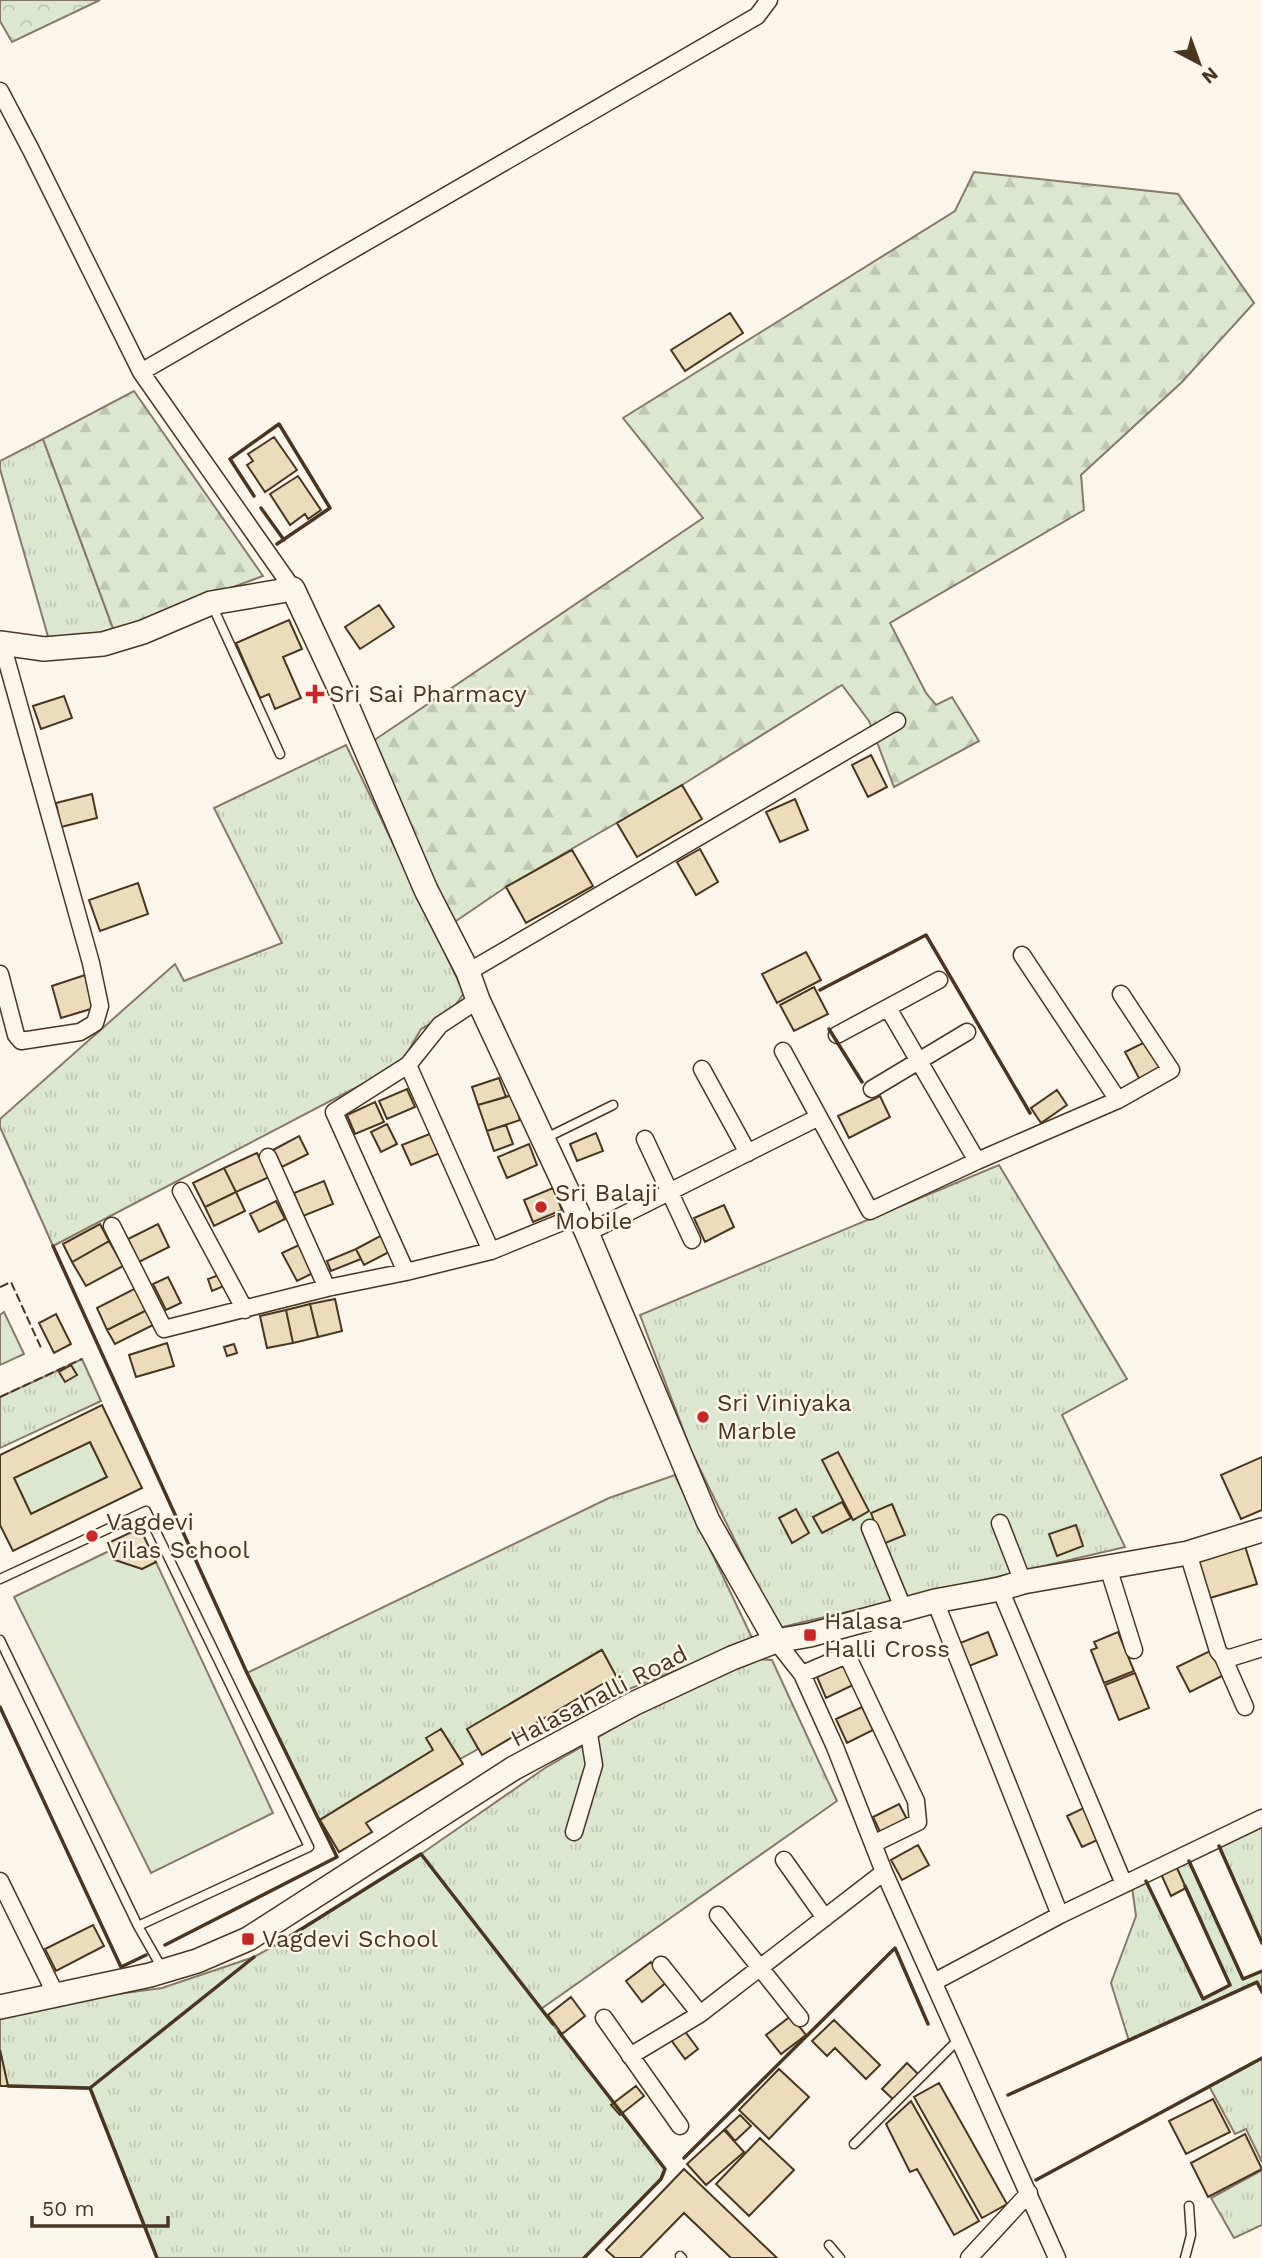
<svg xmlns="http://www.w3.org/2000/svg" width="1262" height="2258" font-family="'Work Sans',sans-serif">
<defs>
<pattern id="grass-tufts" width="24" height="20" patternUnits="userSpaceOnUse" patternTransform="scale(1.75)"><rect width="24" height="20" fill="#dce7d0"/><path d="M3 7l-1-3M5 7V3M7 7l1-3M15 17l-1-3M17 17v-4M19 17l1-3" fill="none" stroke="#bec7b2"/></pattern>
<pattern id="forest-firs" width="22" height="20" patternUnits="userSpaceOnUse" patternTransform="scale(1.75)"><rect width="22" height="20" fill="#dce7d0"/><path d="M5 1l3.5 6h-7zM16 11l3.5 6h-7z" fill="#bec7b2"/></pattern>
<pattern id="park-crowns" width="20" height="18" patternUnits="userSpaceOnUse" patternTransform="scale(1.75)"><rect width="20" height="18" fill="#dce7d0"/><path d="M2 6a3 3 0 1 1 6 0M12 15a3 3 0 1 1 6 0" fill="none" stroke="#bec7b2"/></pattern>
</defs>
<rect width="100%" height="100%" fill="#fbf6e9"/>
<!-- grass -->
<path fill="url(#grass-tufts)" stroke="#887966" stroke-width="2" d="M43,439l71,192 -65,9 -49,-171v-8z
M346,745l118,248 -14,20 -29,16 -20,35 -348,182 -53,-119v-8l175,-155 9,17 98,-38 -68,-135z
M999,1165l128,214 -65,36 63,132 -347,81 -86,-175 -52,-138z
M82,1359l19,42 -101,47v-51z
M675,1475l78,165 -129,51 -23,-41 -133,79 10,20 -18,10 -19,-30 -8,21 -114,70 -72,-147 362,-175z
M756,1659l16,1 65,141 -296,208 124,160 -4,10 -77,79h-427l-67,-169 -82,-3 -8,-36v-35l58,-13 104,-14 92,-31 22,-12 145,-91 124,-86 121,-70z
M1262,1827v116l-43,-97z
M1189,1861l54,118 19,-8v21l-5,-9 -128,58 -18,-58 25,-67 -4,-29 14,-6 57,117 27,-13 -54,-119z
M1262,2058v104l-16,-33 -11,5 -26,-48z
M1262,2170v55l-28,13 -23,-40z"/>
<!-- forest -->
<path fill="url(#forest-firs)" stroke="#887966" stroke-width="2" d="M974,172l204,22 76,109 -72,79 -101,93 3,35 -194,113 36,70 10,12 16,-8 27,44 -85,46 -25,-66 -27,-36 -160,100 -176,102 -53,36 -80,-182 330,-223 -80,-100 332,-207z
M134,391l129,185 -149,55 -71,-192z"/>
<!-- park -->
<path fill="url(#park-crowns)" stroke="#887966" stroke-width="2" d="M0,0h100l-88,42 -12,-21z"/>
<!-- garden -->
<path fill="#dce7d0" stroke="#887966" stroke-width="2" d="M4,1312l20,42 -24,11v-50z
M90,1442l17,35 -76,37 -17,-36z
M109,1551l3,8 30,10 14,-7 117,251 -122,60 -137,-276z"/>
<!-- building -->
<path fill="#ecdcbc" stroke="#4a3520" stroke-width="2" fill-rule="evenodd" d="M730,313l13,20 -58,38 -14,-21z
M274,437l23,33 -32,22 -18,-27 6,-4 -5,-7z
M298,476l23,34 -13,9 -3,-5 -15,11 -20,-31z
M379,605l15,22 -34,22 -15,-22z
M289,620l13,29 -19,8 18,41 -26,11 -6,-15 -9,4 -24,-55z
M64,696l8,22 -31,11 -8,-23z
M871,755l16,32 -19,10 -16,-32z
M682,785l20,34 -65,38 -20,-34z
M92,794l5,24 -36,9 -5,-24z
M795,799l13,31 -28,12 -14,-30z
M700,849l18,33 -22,13 -19,-33z
M572,850l21,36 -67,37 -20,-36z
M138,883l10,31 -48,17 -11,-31z
M806,952l15,28 -44,23 -15,-29z
M85,975l9,33 -33,10 -9,-32z
M814,987l14,27 -34,17 -14,-26z
M1147,1041l15,28 -22,11 -15,-28z
M499,1078l7,19 -28,8 -6,-18z
M407,1089l8,18 -28,12 -8,-18z
M1057,1090l10,15 -26,18 -10,-15z
M512,1095l8,25 -33,11 -9,-26z
M880,1096l10,21 -41,21 -11,-22z
M375,1102l9,20 -29,12 -8,-19z
M387,1124l10,20 -16,8 -10,-20z
M506,1125l7,19 -19,7 -7,-20z
M432,1133l8,20 -29,12 -9,-20z
M596,1133l7,18 -26,10 -7,-17z
M299,1136l9,18 -26,13 -9,-17z
M529,1144l8,21 -30,13 -9,-21z
M257,1153l12,24 -33,15 -12,-24z
M224,1168l12,24 -31,15 -12,-24z
M324,1181l9,23 -30,12 -9,-23z
M553,1188l9,22 -29,12 -9,-22z
M236,1192l9,19 -31,15 -9,-19z
M276,1201l9,18 -26,13 -9,-18z
M724,1205l10,22 -29,15 -11,-24z
M100,1224l9,17 -37,21 -9,-18z
M158,1224l11,23 -30,15 -11,-23z
M384,1234l9,16 -29,15 -8,-16z
M109,1241l14,25 -37,20 -14,-24z
M299,1245l14,28 -16,8 -15,-28z
M356,1249l5,10 -30,12 -4,-10z
M219,1275l5,11 -12,5 -4,-12z
M168,1277l13,26 -15,7 -13,-26z
M136,1288l11,22 -40,20 -10,-22z
M335,1299l7,32 -24,6 -8,-33z
M310,1304l8,33 -25,6 -7,-33z
M147,1310l8,14 -40,20 -8,-14z
M286,1310l7,33 -26,5 -7,-32z
M56,1314l15,30 -17,9 -15,-30z
M167,1343l7,23 -38,11 -7,-22z
M234,1344l3,9 -10,3 -3,-9z
M71,1365l6,10 -12,7 -6,-10z
M102,1405l40,83 -129,63 -13,-26v-70zM90,1442l17,35 -76,37 -17,-36z
M838,1452l31,59 -16,9 -31,-60z
M1262,1457v53l-21,9 -20,-44z
M842,1502l9,16 -29,15 -9,-16z
M892,1504l13,31 -22,9 -12,-31z
M796,1509l13,24 -17,10 -13,-25z
M1076,1525l7,21 -26,10 -8,-22z
M140,1528l16,34 -14,7 -30,-10 -6,-15z
M1245,1546l12,38 -47,14 -12,-38z
M988,1632l9,23 -28,11 -9,-23z
M1118,1632l16,39 -30,12 -13,-33 6,-2 -3,-6z
M602,1650l14,26 -134,79 -15,-26z
M1212,1650l12,25 -34,17 -13,-25z
M843,1665l10,20 -27,13 -9,-21z
M1135,1673l14,35 -30,12 -14,-35z
M862,1707l11,23 -26,13 -11,-24z
M441,1729l22,35 -97,59 6,9 -33,20 -19,-32 113,-70 -7,-12z
M899,1804l10,19 -27,13 -9,-19z
M1088,1806l14,32 -20,9 -15,-31z
M918,1845l11,20 -27,15 -11,-20z
M1176,1866l10,22 -15,8 -10,-22z
M93,1925l11,21 -48,25 -11,-22z
M651,1962l16,20 -25,20 -16,-21z
M571,1997l14,19 -23,18 -14,-19z
M791,2016l15,19 -25,19 -15,-19z
M834,2020l46,45 -14,14 -31,-31 -8,8 -15,-15z
M684,2030l14,19 -13,10 -14,-19z
M0,2050l8,36h-8z
M907,2063l13,13 -25,25 -13,-12z
M779,2069l30,28 -40,42 -30,-29z
M939,2083l68,121 -25,14 -68,-121z
M636,2086l8,10 -24,19 -9,-10z
M1213,2099l17,33 -44,22 -17,-33z
M911,2101l68,120 -25,14 -37,-66 -7,3 -24,-48z
M740,2115l11,11 -16,15 -10,-12z
M724,2130l20,22 -38,33 -19,-21z
M1245,2134l17,35 -54,28 -17,-34z
M760,2138l34,32 -45,46 -33,-32z
M684,2169l93,89h-46l-47,-45 -44,45h-25l-9,-8z"/>
<g fill="none" stroke-linecap="round" stroke-linejoin="round">
<!-- lane casing -->
<g stroke="#4a3520" stroke-width="11">
<path id="lane" d="M212,605l68,149
M544,1139l69,-34
M0,1579l146,-68 163,336 -171,79
M0,1640l138,286 25,44
M854,2144l104,-104
M829,2245l11,13
M680,2256l2,2
M1185,2258l6,-23 -2,-29"/>
</g>
<!-- street casing -->
<g stroke="#4a3520" stroke-width="19">
<path id="street" d="M0,91l31,59 110,222 152,217
M141,372l616,-356 12,-16
M1022,955l96,145
M468,972l429,-251
M0,974l16,61 5,6 59,-9 15,-9 5,-17 -9,-43 -89,-319
M888,1008l89,153
M837,1035l102,-55
M783,1051l87,160 107,-50 141,-61 53,-30 -50,-76
M408,1065l83,186
M702,1069l46,84
M872,1089l95,-57
M645,1139l47,101
M268,1157l59,131
M181,1191l64,119
M112,1226l52,103 163,-41 79,-16 85,-21 86,-35
M587,1233l232,-116
M406,1272l-72,-160 74,-47 32,-40 38,-25
M1000,1523l23,59
M870,1528l34,82
M1188,1553l30,98 5,6 22,50
M1108,1567l26,83
M1000,1589l124,295
M935,1601l125,314
M776,1641l26,33 33,73 49,125 173,386
M1223,1657l7,1 32,-10
M802,1674l45,-19 69,146 2,21 -45,22
M574,1832l20,-67 -6,-37
M784,1860l41,58
M0,1881l56,114
M718,1915l82,103
M661,1965l39,49
M934,1982l126,-67 202,-97
M604,2018l76,108
M630,2056l70,-42 184,-142
M969,2258l60,-65"/>
</g>
<!-- secondary casing -->
<g stroke="#4a3520" stroke-width="26">
<path id="secondary" d="M0,643l44,6 59,-5 40,-12 68,-29 82,-14 50,107 83,194 42,82 10,28 109,233 121,288 68,120
M0,2007l150,-32 47,-14 51,-22 266,-171 119,-64 99,-46 44,-17 34,-6 125,-34 65,-12 23,-7 165,-29 74,-23"/>
</g>
<!-- lane -->
<use href="#lane" stroke="#fbf6e9" stroke-width="8"/>
<!-- street -->
<use href="#street" stroke="#fbf6e9" stroke-width="16"/>
<!-- secondary -->
<use href="#secondary" stroke="#fbf6e9" stroke-width="23"/>
<!-- fence -->
<path stroke="#4a3520" stroke-width="2" stroke-dasharray="9 3.5" stroke-linecap="butt" d="M0,1287l11,-5 31,68
M0,1397l82,-38"/>
<!-- wall -->
<path stroke="#4a3520" stroke-width="3.5" d="M254,496l-24,-37 49,-35 51,84 -53,36
M261,508l23,32
M820,990l106,-55 104,178
M829,1029l33,53
M53,1246l194,427 90,184 -172,88
M0,1707l121,260 25,-12
M1219,1846l43,97
M1189,1861l54,118 19,-8
M1146,1881l57,118 27,-14 -45,-99
M276,1945l145,-91 132,170
M559,2032l106,137 -4,10 -77,79
M8,2086l82,2
M1008,2095l249,-113 5,10
M684,2158l211,-210 33,76
M1036,2180l226,-122
M157,2258l-67,-170 164,-131"/>
</g>
<!-- markers -->
<g fill="#c62828" stroke="#fbf6e9" stroke-width="2.5">
<path d="M311.5 683.5h7v7h7v7h-7v7h-7v-7h-7v-7h7z"/>
<circle cx="541" cy="1207" r="7"/>
<circle cx="703" cy="1417" r="7"/>
<circle cx="92" cy="1536" r="7"/>
<rect x="803" y="1628" width="14" height="14" rx="3.5"/>
<rect x="241" y="1932" width="14" height="14" rx="3.5"/>
</g>
<g text-anchor="middle" dominant-baseline="central" stroke-width="5" stroke-linejoin="round" paint-order="stroke">
<!-- poi labels -->
<g font-size="24" fill="#4a3520" stroke="#fbf6e9" text-anchor="start">
<text x="329" y="694">Sri Sai Pharmacy</text>
<text x="555" y="1193">Sri Balaji<tspan x="555" dy="28">Mobile</tspan></text>
<text x="717" y="1403">Sri Viniyaka<tspan x="717" dy="28">Marble</tspan></text>
<text x="106" y="1522">Vagdevi<tspan x="106" dy="28">Vilas School</tspan></text>
<text x="824" y="1621">Halasa<tspan x="824" dy="28">Halli Cross</tspan></text>
<text x="262" y="1939">Vagdevi School</text>
</g>
<!-- street labels -->
<g font-size="24" fill="#4a3520" stroke="#fbf6e9">
<text transform="translate(599 1696) rotate(-27)">Halasahalli Road</text>
</g>
</g>
<!-- north arrow -->
<g transform="translate(1199 63) rotate(139)" stroke="#fbf6e9" stroke-width="5" paint-order="stroke">
<path d="M0-5L12 26L0 18L-12 26Z" fill="#4a3520"/>
<text y="-10" font-size="19" font-weight="bold" text-anchor="middle" fill="#4a3520">N</text>
</g>
<!-- scale -->
<path d="M32 2216v10h136v-10" fill="none" stroke="#4a3520" stroke-width="3.5"/>
<text x="42" y="2216" font-size="21" fill="#4a3520" stroke="#fbf6e9" stroke-width="5" paint-order="stroke">50 m</text>
</svg>
